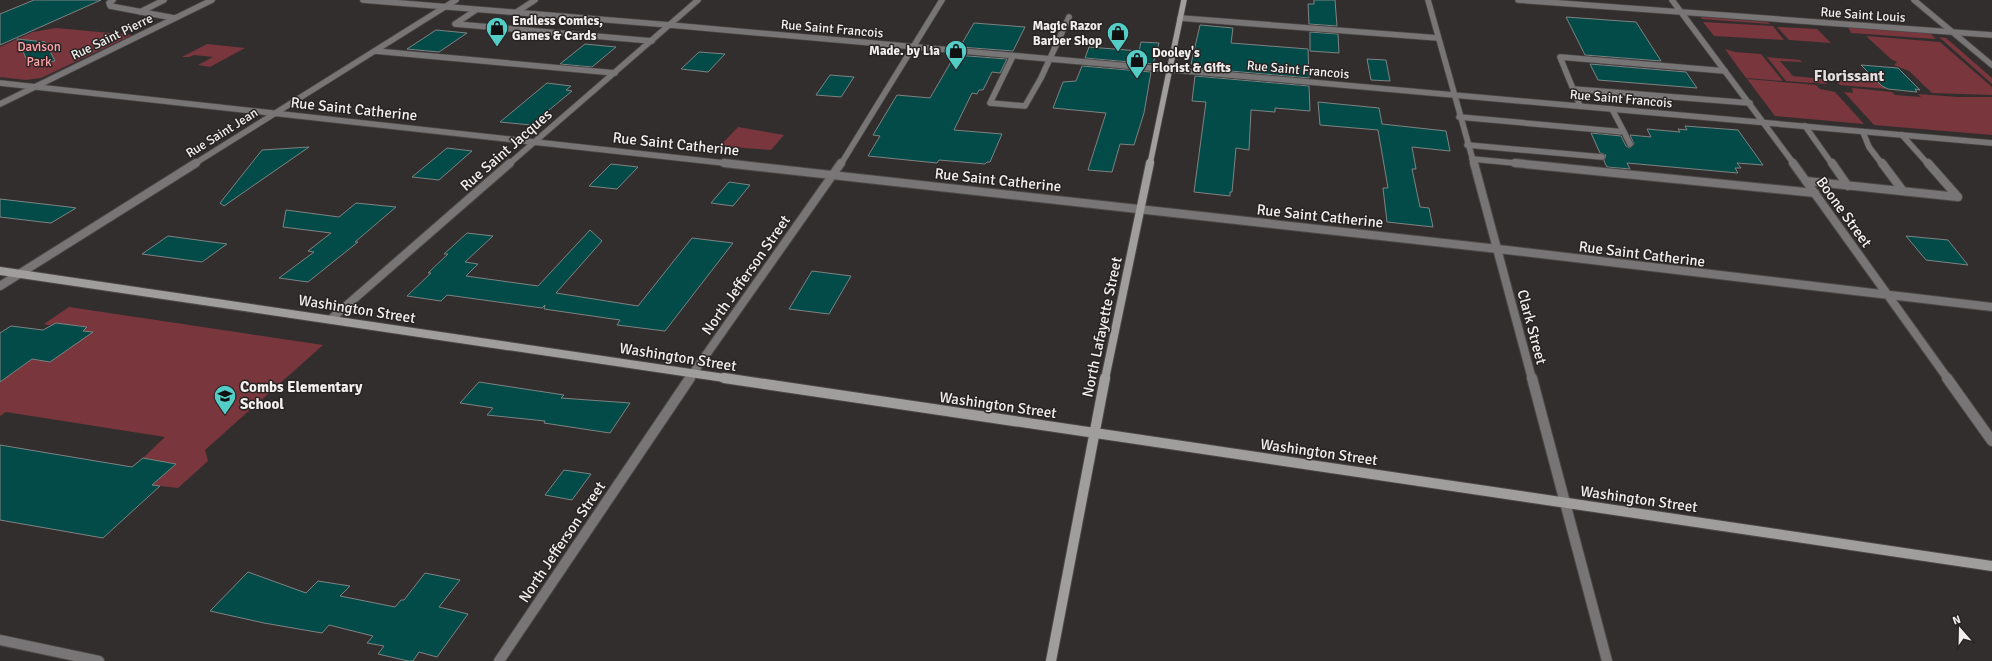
<svg xmlns="http://www.w3.org/2000/svg" width="1992" height="661" font-family="Signika,sans-serif">
<rect width="100%" height="100%" fill="#322e2e"/>
<!-- green -->
<path fill="#7a363d" d="M1701,17l66,5 3,2 -68,-5z
M1703,22l70,4 11,14 -70,-4z
M1777,27l40,2 14,14 -42,-3z
M1848,27l82,6 6,6 -85,-6z
M56,28l76,7 -91,43 -15,2 -26,-3v-30l33,-15z
M1866,36l74,6 52,45v8l-60,-2 -23,-22 -15,-6 3,-3 -6,-3z
M1939,37l7,1 46,40v6z
M207,44l38,4 -35,19 -12,-2 15,-8 -19,-2 -5,2h-7z
M1725,49l10,3 26,2 22,27 -37,-3z
M1767,57l33,3 2,2 -22,-1 13,15 30,3 4,5 -41,-3z
M1747,79l69,6 4,4 15,3 29,32 -89,-8z
M1835,80l43,2 10,7 -48,-4z
M1852,88l40,4 3,3 26,2 -3,-3 40,3h34v38l-118,-10 -30,-33 9,1z
M738,127l46,8 -13,15 -51,-4z
M69,307l254,38 -118,105 3,11 -30,27 -26,-3 23,-21 -32,-6 22,-21 -159,-25 -6,4v-34l32,-23 18,3 42,-30 -9,-1 4,-4 -31,-4 -4,3 -8,-2z"/>
<!-- building -->
<path fill="#034b48" stroke="#7e8282" d="M34,0h67l-101,45v-31z
M1314,0h21l2,26 -28,-2 -1,-20h6z
M1566,17l70,5 25,39 -76,-6z
M974,23l51,4 -12,24 -53,-4z
M1200,25l33,3 -2,15 77,6 1,29 -113,-10 1,-4h-6z
M436,30l31,3 -28,19 -32,-3z
M1310,32l28,2 1,19 -29,-2z
M17,39l28,3 10,19 -26,3z
M1141,42l18,1 -6,21 -68,-6 4,-11 50,4z
M585,44l31,3 -24,20 -32,-3z
M699,52l26,2 -17,18 -27,-3z
M955,55l52,4 -7,14 -8,-1 -9,18h-4l-2,4 -5,-1 -18,37 48,4 -12,28h-3l-2,2 -46,-4 -2,3 -69,-7 12,-20 -7,-1 24,-40 33,3z
M1367,59l19,1 4,21 -19,-1z
M1590,64l96,8 11,16 -99,-8z
M1861,65l37,3 22,22 -5,-1 2,3 -29,-3 -6,-3z
M1082,66l69,6 -7,41 -10,32 -14,-1 -8,28 -24,-2 18,-57 -53,-5 10,-26 13,-1z
M830,75l24,2 -13,20 -25,-2z
M1195,76l114,10 1,25 -35,-3v4l-24,-2 -2,40 -13,-2 -4,44h-2v4l-36,-4 12,-90 -14,-1z
M547,83l24,3 -5,4 6,1 -41,34 -31,-3z
M1318,102l61,6 3,16 64,7 4,20 -38,-4 4,22h-4l8,38 9,1 4,19 -46,-5 -4,-34h5l-10,-58 -58,-5z
M1685,126l53,4 25,35 -26,-2 4,5h-6l3,5 -111,-10 3,6 -23,-2 -3,-6 2,-6 -6,-2 -9,-20 30,3 5,10 4,2 4,-4 -4,-9 21,2 -4,-8 33,3 -2,-3 9,1z
M309,147l-85,59 -4,-3 42,-53z
M447,148l25,3 -33,29 -27,-3z
M611,164l27,3 -21,22 -28,-3z
M729,182l21,3 -17,21 -22,-3z
M0,199l69,8 7,1 -25,15 -9,-1 -42,-5z
M356,203l40,4 -41,35h3l-50,40 -29,-4 35,-26 -6,-1 23,-18 -48,-6 3,-17 53,7z
M590,230l12,11 -46,52 82,13 54,-68 41,5 -68,88 -48,-6 3,-5 -76,-11 1,-4 -3,3 -95,-13 -6,6 -34,-5 24,-23h-3l20,-19h-4l23,-21 26,3 -28,26 13,2 -12,12 72,10z
M168,236l59,8 -25,18 -60,-8z
M1906,236l42,4 20,25 -42,-5z
M812,271l39,5 -22,38 -40,-5z
M56,323l31,4 -4,4 10,1 -43,30 -18,-3 -32,23v-49l11,-7 32,4z
M479,382l85,13 -3,3 69,5 -20,30 -66,-10 1,-2 -58,-6 6,-7 -33,-5z
M0,445l132,22 11,-9 33,6 -24,21 8,1 -57,52 -103,-18z
M564,470l27,4 -19,26 -27,-5z
M248,572l58,21 12,-12 32,5 -10,10 55,11 6,-7h3l21,-27 35,7 -21,27 29,7 -31,43 -18,-5 -6,9h-5l-30,-7 6,-8 -17,-3 6,-7 -44,-11 -7,8 -58,-10 -54,-12z"/>
<g fill="none" stroke-linecap="round" stroke-linejoin="round">
<!-- lane-far1 casing -->
<g stroke="#4d4949" stroke-width="7">
<path id="lane-far1" d="M113,0l-4,3 1,3 64,12
M476,10l-21,14 197,17
M140,12l24,-12
M515,13l20,-13
M1180,18l258,20
M375,51l240,22
M1013,56l-23,47 35,3 16,-28 28,-61
M1573,89l177,14
M1580,106l-20,-49 165,14
M1459,117l165,15 -12,-23
M1805,126l27,38
M1624,132l6,12
M1863,132l6,15 13,17
M1902,135l26,29
M1467,145l135,12
M1472,159l53,5"/>
</g>
<!-- lane casing -->
<g stroke="#4d4949" stroke-width="10">
<path id="lane" d="M1515,163l300,30
M1832,163l16,23
M1882,163l21,28
M1806,181l152,16 -30,-34"/>
</g>
<!-- street-far2 casing -->
<g stroke="#4d4949" stroke-width="7">
<path id="street-far2" d="M363,0l307,25 1322,118
M1428,0l46,164
M1518,0l474,35
M1672,0l122,164
M1914,0l78,65
M0,83l733,81
M0,104l212,-104
M194,164l262,-164
M509,164l189,-164
M841,164l101,-164"/>
</g>
<!-- street-far1 casing -->
<g stroke="#4d4949" stroke-width="10">
<path id="street-far1" d="M724,163l774,86 494,58
M1474,163l58,216
M1793,163l155,216
M0,286l196,-123
M331,319l179,-156
M689,379l152,-216"/>
</g>
<!-- street casing -->
<g stroke="#4d4949" stroke-width="12">
<path id="street" d="M1532,378l75,283
M1947,378l45,63
M0,640l99,21
M499,661l191,-283"/>
</g>
<!-- secondary-far2 casing -->
<g stroke="#4d4949" stroke-width="7">
<path id="secondary-far2" d="M1150,164l34,-164"/>
</g>
<!-- secondary-far1 casing -->
<g stroke="#4d4949" stroke-width="10">
<path id="secondary-far1" d="M0,271l731,108
M1105,379l45,-216"/>
</g>
<!-- secondary casing -->
<g stroke="#4d4949" stroke-width="12">
<path id="secondary" d="M724,378l1268,188
M1051,661l54,-283"/>
</g>
<!-- lane-far1 -->
<use href="#lane-far1" stroke="#777575" stroke-width="5.5"/>
<!-- lane -->
<use href="#lane" stroke="#777575" stroke-width="8"/>
<!-- street-far2 -->
<use href="#street-far2" stroke="#777575" stroke-width="5.5"/>
<!-- street-far1 -->
<use href="#street-far1" stroke="#777575" stroke-width="8"/>
<!-- street -->
<use href="#street" stroke="#777575" stroke-width="10"/>
<!-- secondary-far2 -->
<use href="#secondary-far2" stroke="#a09d9d" stroke-width="5.5"/>
<!-- secondary-far1 -->
<use href="#secondary-far1" stroke="#a09d9d" stroke-width="8"/>
<!-- secondary -->
<use href="#secondary" stroke="#a09d9d" stroke-width="10"/>
</g>
<!-- icons -->
<defs>
<g id="shop-pin" transform="scale(1.15)"><path d="M0 17L-7.5 6A9.5 9.5 0 1 1 7.5 6Z" fill="#54cdc7" stroke="#282424"/><path d="M-5-2.5h2.3a2.7 3.5 0 0 1 5.4 0H5L5.5 6h-11ZM-1.5-2.5h3a1.5 2.3 0 0 0-3 0Z" fill="#111"/></g>
<g id="school-pin" transform="scale(1.15)"><path d="M0 17L-7.5 6A9.5 9.5 0 1 1 7.5 6Z" fill="#54cdc7" stroke="#282424"/><path d="M0-5L7-2L0 1L-7-2ZM-4 1L0 2.5L4 1V4Q0 6-4 4Z" fill="#111"/></g>
</defs>
<g fill-rule="evenodd">
<use href="#shop-pin" x="497" y="28"/>
<use href="#shop-pin" x="1118" y="33"/>
<use href="#shop-pin" x="956" y="51"/>
<use href="#shop-pin" x="1137" y="60"/>
<use href="#school-pin" x="225" y="396"/>
</g>
<g text-anchor="middle" dominant-baseline="central" stroke-width="3" stroke-linejoin="round" paint-order="stroke">
<!-- far-street labels -->
<g font-size="13" fill="#f2efef" stroke="#282424">
<text transform="translate(1863 15) rotate(4)">Rue Saint Louis</text>
<text transform="translate(832 29) rotate(5)">Rue Saint Francois</text>
<text transform="translate(112 37) rotate(-26)">Rue Saint Pierre</text>
<text transform="translate(1298 70) rotate(5)">Rue Saint Francois</text>
<text transform="translate(1621 99) rotate(5)">Rue Saint Francois</text>
<text transform="translate(222 133) rotate(-32)">Rue Saint Jean</text>
</g>
<!-- far-poi labels -->
<g font-size="13" font-weight="bold" fill="#f2efef" stroke="#282424" text-anchor="start">
<text x="512" y="21">Endless Comics,<tspan x="512" dy="15">Games &amp; Cards</tspan></text>
<text x="1102" y="26" text-anchor="end">Magic Razor<tspan x="1102" dy="15">Barber Shop</tspan></text>
<text x="940" y="51" text-anchor="end">Made. by Lia</text>
<text x="1152" y="53">Dooley's<tspan x="1152" dy="15">Florist &amp; Gifts</tspan></text>
</g>
<!-- far-park labels -->
<g font-size="13" fill="#fea4aa" stroke="#282424">
<text x="39" y="47">Davison<tspan x="39" dy="15">Park</tspan></text>
</g>
<!-- street labels -->
<g font-size="15" fill="#f2efef" stroke="#282424">
<text transform="translate(354 109) rotate(6)">Rue Saint Catherine</text>
<text transform="translate(676 144) rotate(6)">Rue Saint Catherine</text>
<text transform="translate(506 150) rotate(-41)">Rue Saint Jacques</text>
<text transform="translate(998 180) rotate(6)">Rue Saint Catherine</text>
<text transform="translate(1844 212) rotate(54)">Boone Street</text>
<text transform="translate(1320 216) rotate(6)">Rue Saint Catherine</text>
<text transform="translate(1642 254) rotate(7)">Rue Saint Catherine</text>
<text transform="translate(746 275) rotate(-55)">North Jefferson Street</text>
<text transform="translate(357 309) rotate(9)">Washington Street</text>
<text transform="translate(1102 327) rotate(-78)">North Lafayette Street</text>
<text transform="translate(1532 327) rotate(75)">Clark Street</text>
<text transform="translate(678 357) rotate(9)">Washington Street</text>
<text transform="translate(998 405) rotate(8)">Washington Street</text>
<text transform="translate(1319 452) rotate(8)">Washington Street</text>
<text transform="translate(1639 499) rotate(8)">Washington Street</text>
<text transform="translate(562 542) rotate(-56)">North Jefferson Street</text>
</g>
<!-- poi labels -->
<g font-size="15" font-weight="bold" fill="#f2efef" stroke="#282424" text-anchor="start">
<text x="240" y="387">Combs Elementary<tspan x="240" dy="17">School</tspan></text>
</g>
<!-- far-district labels -->
<g font-size="16" font-weight="bold" fill="#e4dfdf" stroke="#282424">
<text x="1849" y="76">Florissant</text>
</g>
</g>
<!-- north arrow -->
<g transform="translate(1960 629) rotate(340)" stroke="#282424" stroke-width="3" paint-order="stroke">
<path d="M0-3L7 15L0 10L-7 15Z" fill="#f2efef"/>
<text y="-6" font-size="11" font-weight="bold" text-anchor="middle" fill="#f2efef">N</text>
</g>
</svg>
